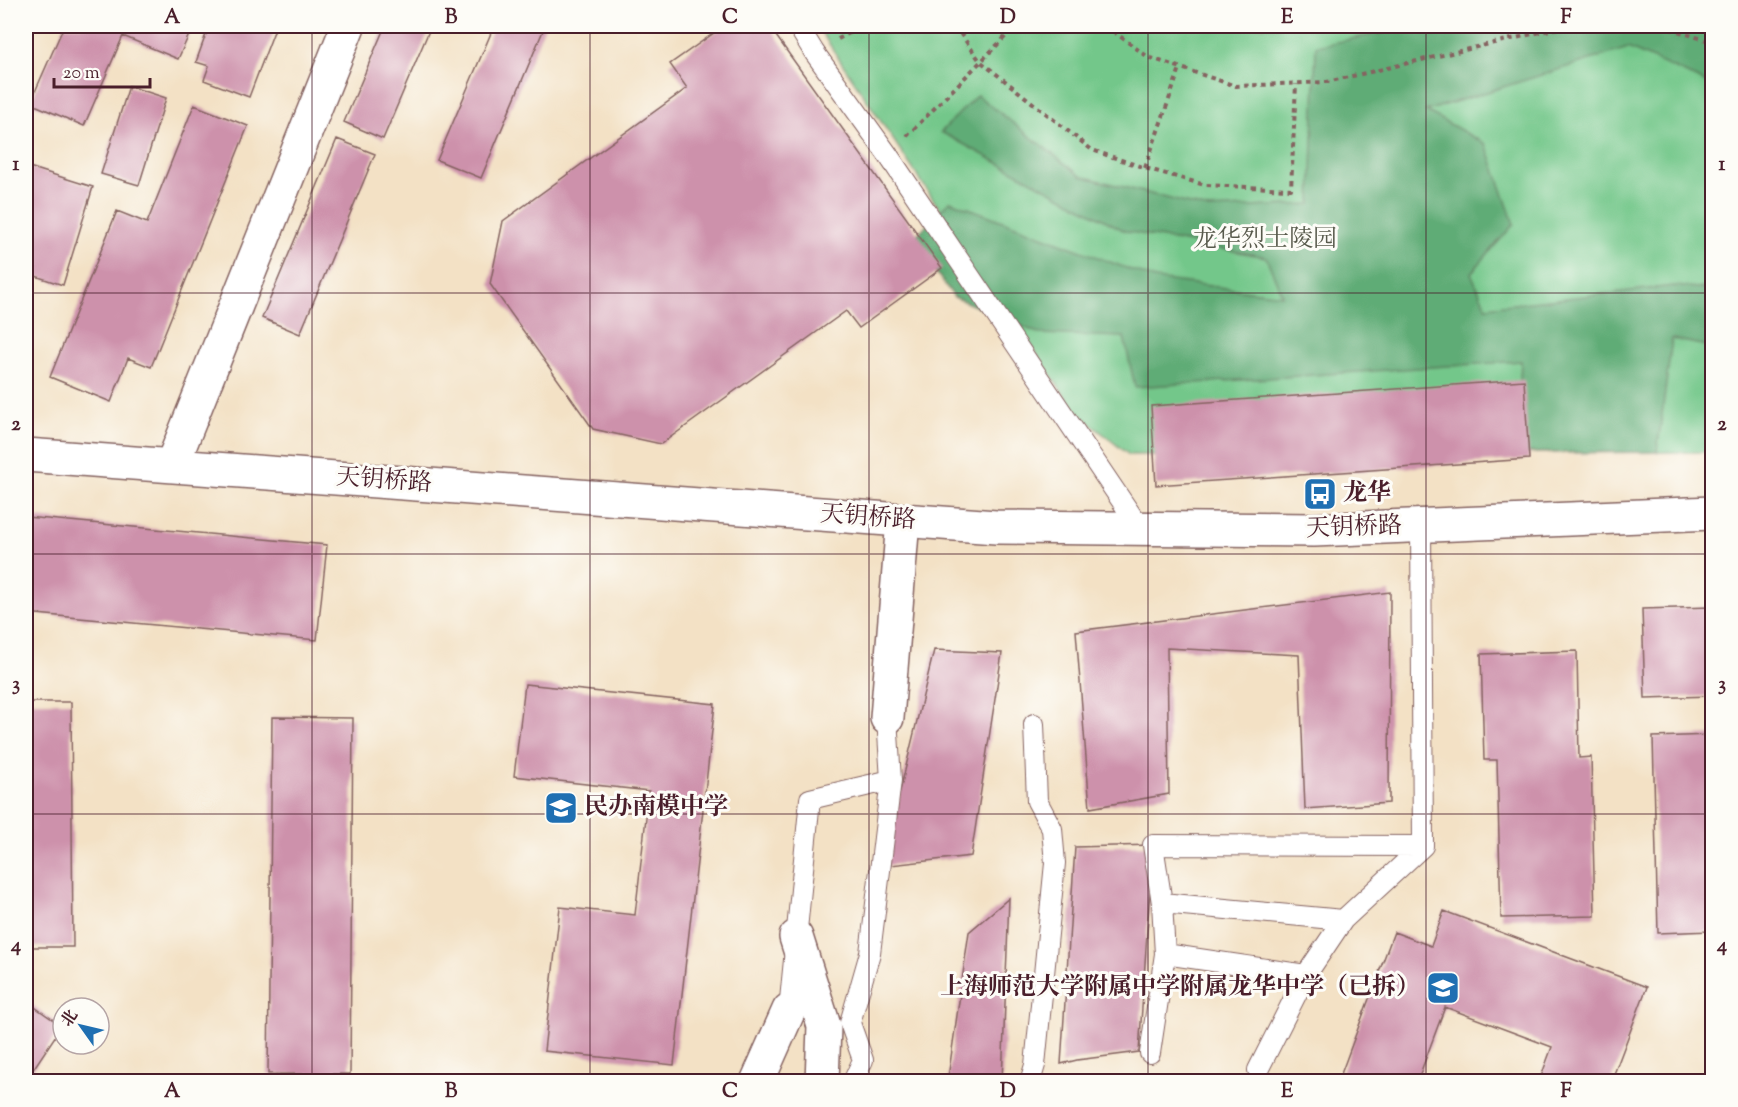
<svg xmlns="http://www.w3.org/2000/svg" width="1738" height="1107" font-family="'Sorts Mill Goudy','Noto Serif SC',serif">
<rect width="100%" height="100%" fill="#fdfcf7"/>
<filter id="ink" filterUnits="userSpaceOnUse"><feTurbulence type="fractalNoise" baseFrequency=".0167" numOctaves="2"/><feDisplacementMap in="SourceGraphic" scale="12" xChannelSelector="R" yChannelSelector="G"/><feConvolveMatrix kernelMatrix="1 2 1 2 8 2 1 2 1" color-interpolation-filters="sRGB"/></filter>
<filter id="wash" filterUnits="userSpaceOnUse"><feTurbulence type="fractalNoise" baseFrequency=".008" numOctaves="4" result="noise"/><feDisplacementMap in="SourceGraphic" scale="24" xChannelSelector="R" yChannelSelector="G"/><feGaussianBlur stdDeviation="1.35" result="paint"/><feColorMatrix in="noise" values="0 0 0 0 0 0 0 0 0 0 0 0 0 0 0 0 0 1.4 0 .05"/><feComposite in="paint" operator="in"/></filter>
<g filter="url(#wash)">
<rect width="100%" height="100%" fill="#f3e1c5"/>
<!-- green -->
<path fill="#73c78a" stroke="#5e735a" stroke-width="1.5" d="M817,26h895v426l-583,3 -54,-44z"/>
<!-- forest -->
<path fill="#5eac76" stroke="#546650" stroke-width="1.5" d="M1417,26h295v59l-84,-37 -202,63 60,33 28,80 -43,49 15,34 188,-21 38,3v58l-40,-8 -15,113 -141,1 5,-92 -386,26 -11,-50 -84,-3 -86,-37 -42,-57 38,-39 205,78 127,16 -16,-38 -141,-26 -184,-99 36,-37 104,81 128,33 102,-5 5,-158z"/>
<g id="blocks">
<!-- building -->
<path fill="#cd91ab" d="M64,26h129l-15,33 -55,-23 -39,90 -54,-23z
M209,26h67l-27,71 -45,-17 5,-14 -13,-4z
M385,26h46l-48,113 -39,-17z
M494,26h51l-64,152 -44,-18z
M724,26h45l173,242 -83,60 -13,-17 -185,133 -68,-15 -103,-145 13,-63 184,-133 -17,-24z
M129,86l37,12 -27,87 -38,-11z
M194,105l54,21 -97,241 -23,-9 -17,44 -61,-25 67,-166 30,12z
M337,139l38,15 -75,180 -38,-16z
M26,166l67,21 -30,98 -37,-12z
M1524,380l5,79 -373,26 -5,-79z
M26,517l301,28 -10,95 -291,-27z
M1390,592l-1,211 -84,6 -6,-154 -132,-7 2,146 -79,14 -14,-177z
M1712,607v89l-67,2 -3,-89z
M934,650l68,3 -31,203 -89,10z
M1577,651l2,107 12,-1 4,159 -94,2 -4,-158h-13l-3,-106z
M525,684l190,20 -41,361 -130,-14 16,-144 75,8 14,-124 -135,-15z
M26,702h45l2,245h-47z
M272,717l81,1 -3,356h-82z
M1712,735v196l-54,2 -5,-196z
M1153,845l-14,207 -62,8 -16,4 14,-217z
M1009,898l-7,184h-57l3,-4 21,-146z
M1444,911l203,76 -36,95h-72l13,-35 -107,-40 -28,75h-79l56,-150 37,14z
M26,1001l36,25 -36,54z"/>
</g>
</g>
<g filter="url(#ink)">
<use href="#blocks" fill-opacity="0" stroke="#856361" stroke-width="1.5"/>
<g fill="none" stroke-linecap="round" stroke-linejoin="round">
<!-- lane casing -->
<g stroke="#856361" stroke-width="22">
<path id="lane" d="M798,26l16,26 74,103 252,373
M1162,903l181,17
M1165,954l-3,-51 -9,-58 270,1
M789,1010l21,-211 81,-19
M1150,1053l15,-99 141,21
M1258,1070l48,-95 37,-55 80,-74 -2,-320
M853,1082l10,-22 -13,-37 20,-70 21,-173 -4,-62
M1030,1082l5,-17 20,-202 -3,-34 -15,-28 -3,-77"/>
</g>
<!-- street casing -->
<g stroke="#856361" stroke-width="36">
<path id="street" d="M172,465l176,-439
M887,718l16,-198
M796,937l28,89 -2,56
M757,1082l32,-72"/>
</g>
<!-- secondary casing -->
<g stroke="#856361" stroke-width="36">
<path id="secondary" d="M26,455l970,72 318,3 398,-17"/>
</g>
<!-- path -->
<path stroke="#856361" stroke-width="4" stroke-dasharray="4.5 4.5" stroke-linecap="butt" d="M955,26l25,35 112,89 53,18 60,17 86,4 5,-105
M1106,26l42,31 88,29 91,-4 240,-56
M1652,26l19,3 41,13
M838,39l25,-13
M907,136l109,-110
M1145,168l35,-100"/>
<!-- lane -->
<use href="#lane" stroke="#fff" stroke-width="20"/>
<!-- street -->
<use href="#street" stroke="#fff" stroke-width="33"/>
<!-- secondary -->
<use href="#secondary" stroke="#fff" stroke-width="33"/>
</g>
</g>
<!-- grid -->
<path fill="none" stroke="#4a1f2b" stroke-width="1.5" stroke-opacity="0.55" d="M312,26v1056M590,26v1056M869,26v1056M1148,26v1056M1426,26v1056M26,293h1686M26,554h1686M26,814h1686"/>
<!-- icons -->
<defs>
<g id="bus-square" transform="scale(1.725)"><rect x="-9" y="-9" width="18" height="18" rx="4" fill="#1f6fb2" stroke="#fdfcf7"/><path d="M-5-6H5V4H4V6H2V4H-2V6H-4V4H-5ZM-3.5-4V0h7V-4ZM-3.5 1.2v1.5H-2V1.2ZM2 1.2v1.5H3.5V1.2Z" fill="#fff"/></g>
<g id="school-square" transform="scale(1.725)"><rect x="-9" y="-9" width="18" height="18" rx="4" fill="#1f6fb2" stroke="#fdfcf7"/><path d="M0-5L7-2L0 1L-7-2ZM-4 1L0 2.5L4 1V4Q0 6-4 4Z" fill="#fff"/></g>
</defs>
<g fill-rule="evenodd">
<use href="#bus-square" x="1320" y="494"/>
<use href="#school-square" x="561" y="808"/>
<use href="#school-square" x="1443" y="988"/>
</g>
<g text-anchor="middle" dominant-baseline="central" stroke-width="6" stroke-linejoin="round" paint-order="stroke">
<!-- park labels -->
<g font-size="24" fill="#585a4c" stroke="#fdfcf7">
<text x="1265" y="240">龙华烈士陵园</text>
</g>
<!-- street labels -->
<g font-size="24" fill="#4a1f2b" stroke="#fdfcf7">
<text transform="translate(384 481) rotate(4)">天钥桥路</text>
<text transform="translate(868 518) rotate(4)">天钥桥路</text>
<text transform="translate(1354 528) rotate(-2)">天钥桥路</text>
</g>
<!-- poi labels -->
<g font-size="24" font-weight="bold" fill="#4a1f2b" stroke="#fdfcf7" text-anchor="start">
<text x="1343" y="494">龙华</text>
<text x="584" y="808">民办南模中学</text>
<text x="1420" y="988" text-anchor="end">上海师范大学附属中学附属龙华中学（已拆）</text>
</g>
</g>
<!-- margin -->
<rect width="1738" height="1107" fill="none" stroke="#fdfcf7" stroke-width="66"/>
<!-- north arrow -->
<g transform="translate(81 1026) rotate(304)"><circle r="28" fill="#fdfcf7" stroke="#b5a4a5" stroke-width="1.5"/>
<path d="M0-4.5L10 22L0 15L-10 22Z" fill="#1f6fb2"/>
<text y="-9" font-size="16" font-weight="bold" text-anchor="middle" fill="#4a1f2b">北</text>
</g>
<!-- scale -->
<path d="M54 78v9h96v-9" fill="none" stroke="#4a1f2b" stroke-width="3"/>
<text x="63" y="78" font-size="18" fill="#4a1f2b" stroke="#fdfcf7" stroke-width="4.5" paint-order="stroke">20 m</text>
<rect x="33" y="33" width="1672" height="1041" fill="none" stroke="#4a1f2b" stroke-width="2"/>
<g font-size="20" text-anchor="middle" font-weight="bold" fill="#4a1f2b">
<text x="172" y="23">A</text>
<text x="451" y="23">B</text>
<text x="730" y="23">C</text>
<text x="1008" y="23">D</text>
<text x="1287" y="23">E</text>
<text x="1566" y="23">F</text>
<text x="16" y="170">1</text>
<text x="1722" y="170">1</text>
<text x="16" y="430">2</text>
<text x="1722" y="430">2</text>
<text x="16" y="690">3</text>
<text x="1722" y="690">3</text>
<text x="16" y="951">4</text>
<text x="1722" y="951">4</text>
<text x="172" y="1097">A</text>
<text x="451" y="1097">B</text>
<text x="730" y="1097">C</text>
<text x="1008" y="1097">D</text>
<text x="1287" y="1097">E</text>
<text x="1566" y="1097">F</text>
</g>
</svg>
